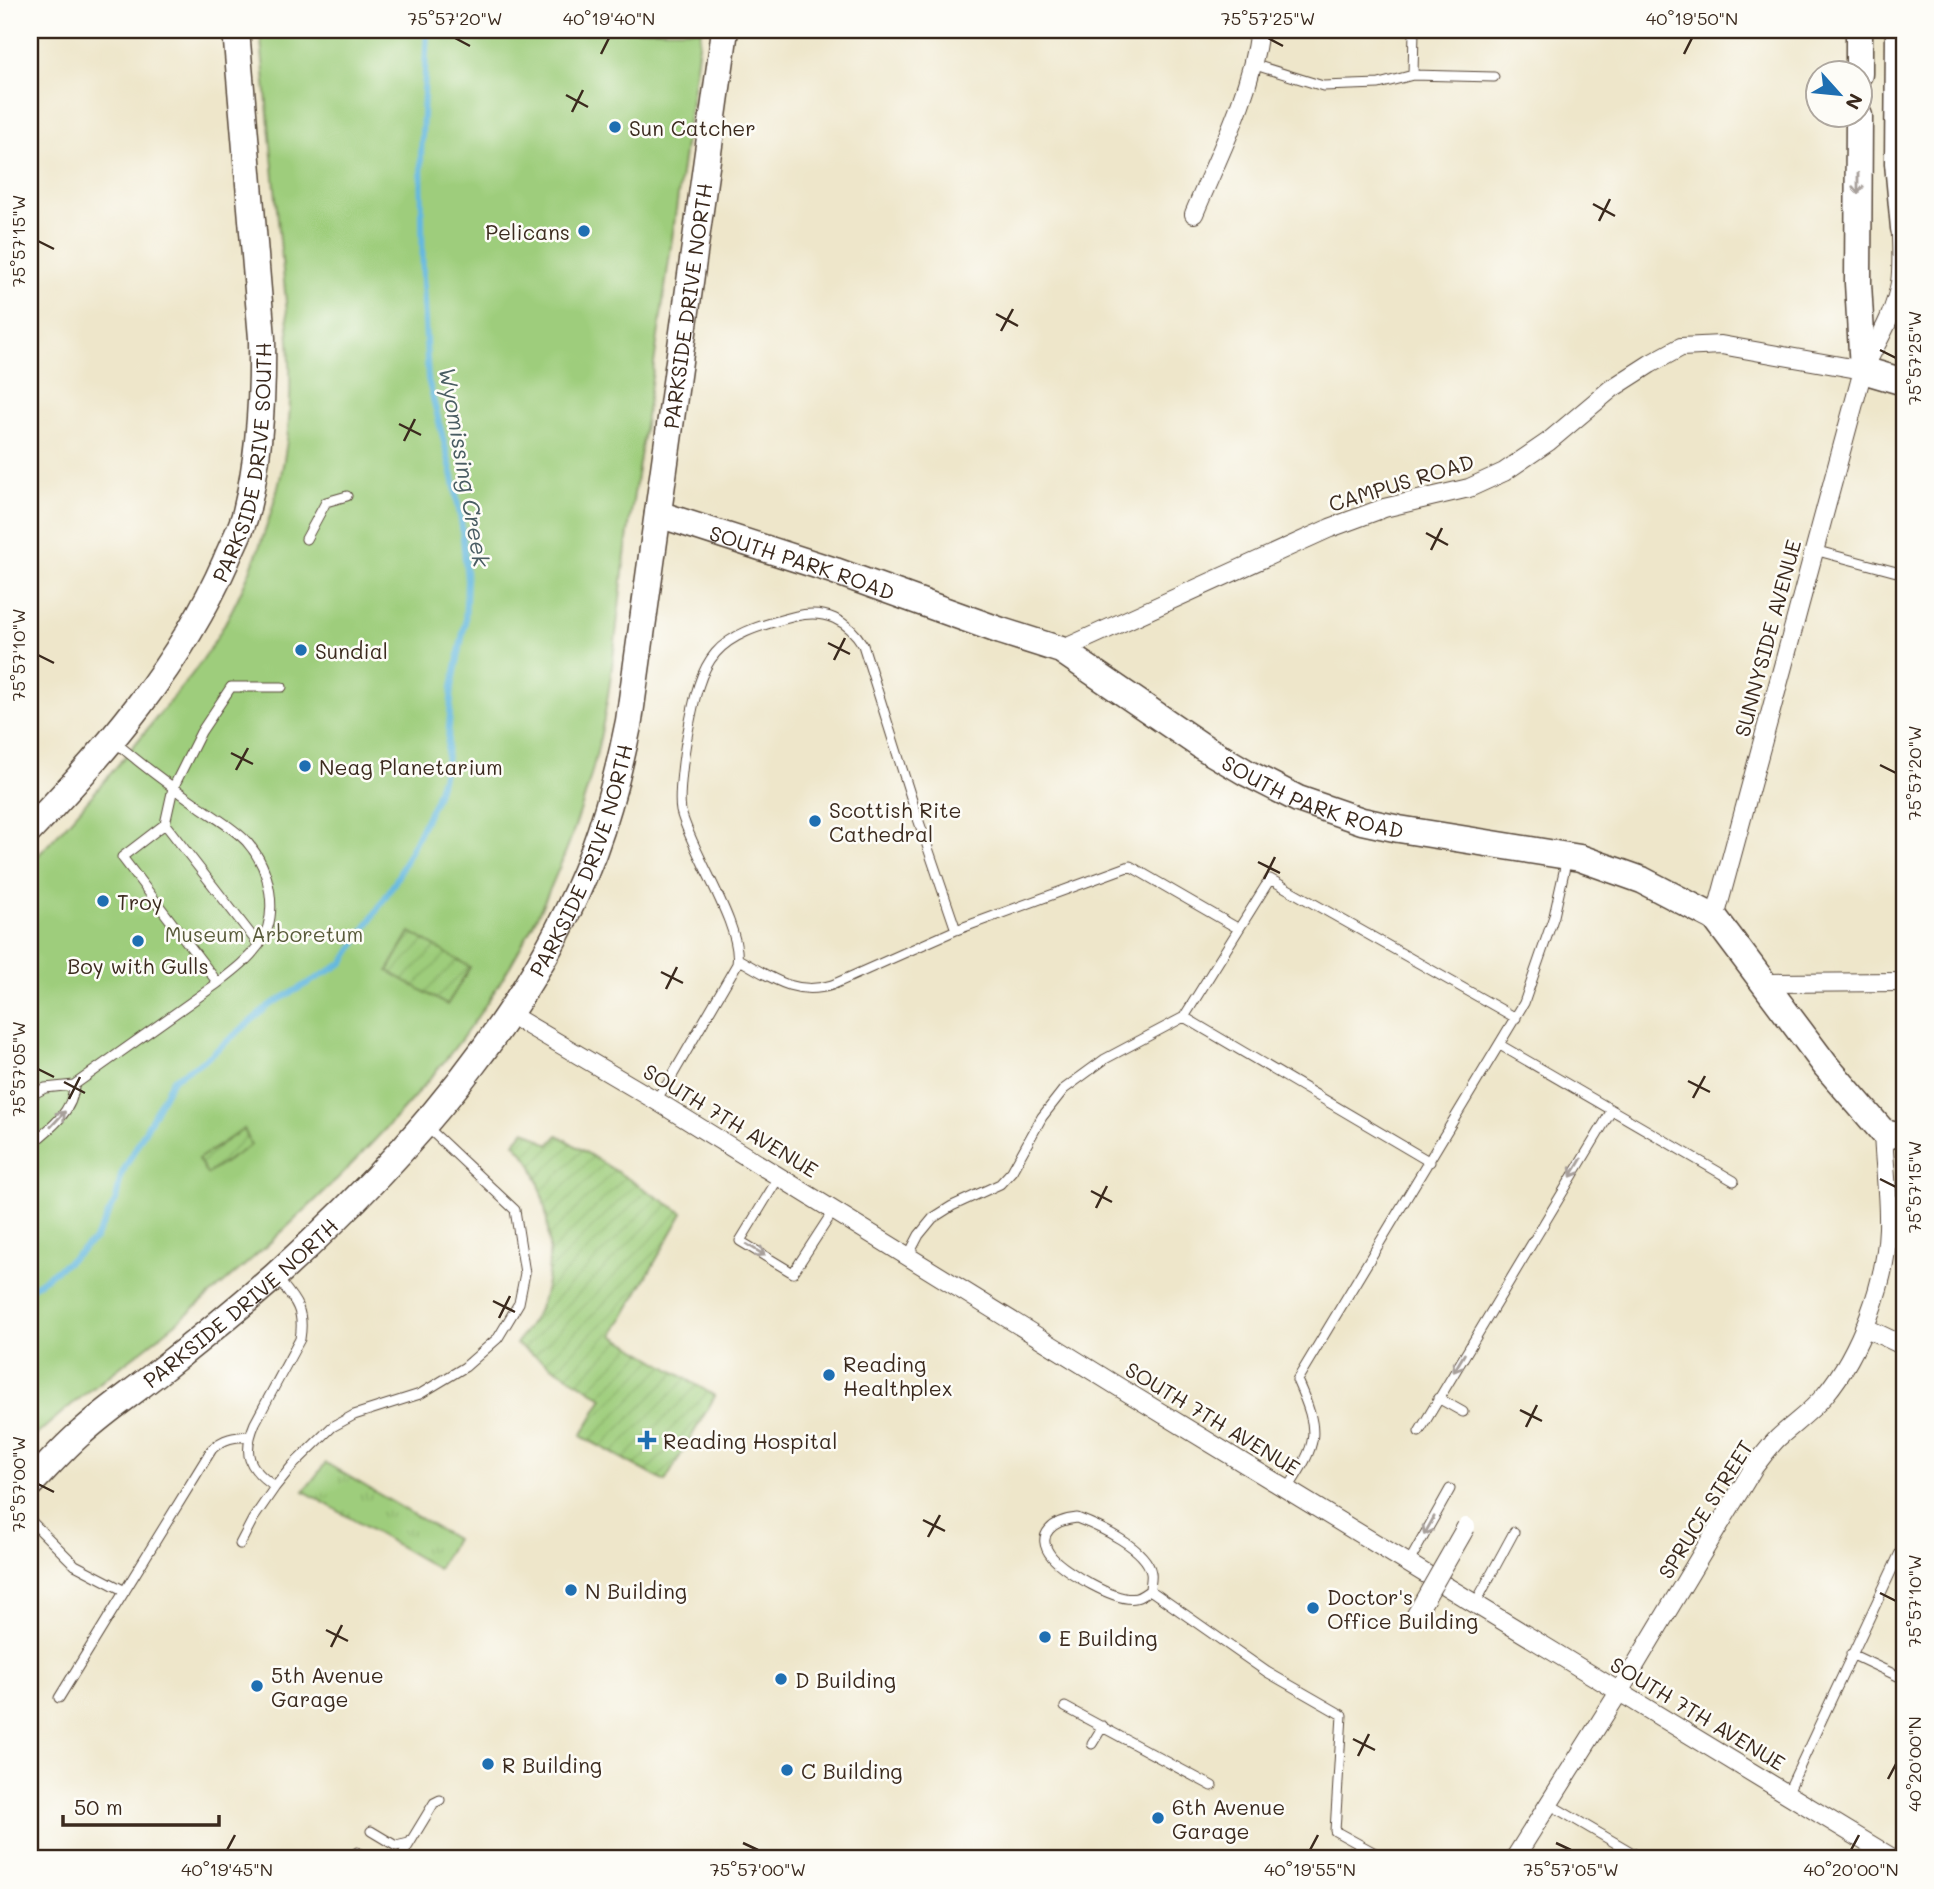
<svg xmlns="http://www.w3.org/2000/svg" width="1934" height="1889" font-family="Mali,sans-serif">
<defs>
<pattern id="grass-tufts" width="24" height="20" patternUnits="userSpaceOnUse" patternTransform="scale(1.75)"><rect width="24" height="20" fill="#9ecd7b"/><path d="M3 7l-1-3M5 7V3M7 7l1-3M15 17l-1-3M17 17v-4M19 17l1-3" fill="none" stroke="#89b06a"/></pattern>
<pattern id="garden-furrows" width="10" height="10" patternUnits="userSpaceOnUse" patternTransform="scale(1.75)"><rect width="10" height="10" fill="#9ecd7b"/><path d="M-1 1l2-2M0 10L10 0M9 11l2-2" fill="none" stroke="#89b06a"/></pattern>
</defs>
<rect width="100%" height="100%" fill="#fdfcf7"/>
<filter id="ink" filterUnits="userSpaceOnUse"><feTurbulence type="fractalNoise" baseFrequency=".0143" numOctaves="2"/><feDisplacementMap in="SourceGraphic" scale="14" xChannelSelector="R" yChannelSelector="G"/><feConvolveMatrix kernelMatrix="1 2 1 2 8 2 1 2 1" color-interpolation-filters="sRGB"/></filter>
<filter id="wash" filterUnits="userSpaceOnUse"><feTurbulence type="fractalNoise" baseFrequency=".00686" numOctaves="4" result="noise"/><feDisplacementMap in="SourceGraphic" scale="28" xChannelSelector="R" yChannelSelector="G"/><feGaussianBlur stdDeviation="1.57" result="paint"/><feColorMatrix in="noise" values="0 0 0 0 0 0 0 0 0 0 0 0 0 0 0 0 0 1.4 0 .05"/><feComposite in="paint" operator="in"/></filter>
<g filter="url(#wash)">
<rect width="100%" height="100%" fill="#eee6ca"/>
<!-- grass -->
<path fill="url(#grass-tufts)" stroke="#6c7c4c" stroke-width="2" d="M326,1463l129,76 -17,30 -134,-78z"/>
<!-- park -->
<path fill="#9ecd7b" stroke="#6c7c4c" stroke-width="2" d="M260,30h441c-23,163 -44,327 -71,489 -12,79 -15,159 -34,237 -29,119 -89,233 -169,326 -77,90 -164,171 -256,245 -47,39 -97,72 -141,114v-577c45,-47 87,-97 128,-148 14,-18 30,-35 43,-54 42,-60 80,-158 87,-231 6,-59 -1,-121 -7,-180 -7,-74 -14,-147 -21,-221z"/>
<!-- garden -->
<path fill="url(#garden-furrows)" stroke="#6c7c4c" stroke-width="2" d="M410,932l60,35 -23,38 -59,-34z
M244,1129l7,16 -44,29 -9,-15z
M525,1130l24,15 9,-10 125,78 -70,122 102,61 -50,86 -84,-46 22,-38 -87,-54c7,-10 15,-20 21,-31 20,-39 13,-110 -6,-149 -4,-8 -11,-15 -17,-21z"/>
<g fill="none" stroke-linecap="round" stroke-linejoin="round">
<!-- stream -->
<path stroke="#63b8df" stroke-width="6" d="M30,1289l36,-26 29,-24 21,-39 5,-25 52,-96 33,-20 64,-54 73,-42 52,-81 40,-82 11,-35 6,-78 13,-64 2,-42 -5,-54 -9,-50 -25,-98 -5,-95 -2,-128 6,-126"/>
</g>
</g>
<g filter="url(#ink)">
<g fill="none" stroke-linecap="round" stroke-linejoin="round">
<!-- lane casing -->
<g stroke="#564638" stroke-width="11">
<path id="lane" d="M1252,64l71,22 56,-2 34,-9 1,-45
M1413,75l81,2
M306,539l20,-37 21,-6
M1814,550l90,24
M165,824l8,-36 28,-56 30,-45h51
M738,959c31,17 57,38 94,26l124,-55
M218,983l-96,-126 43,-33 94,121
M1184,1017l246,145
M1500,1045l234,136
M30,1096l15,-8 29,-3 144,-102c14,-11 29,-22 40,-37 23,-30 12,-78 -11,-104 -13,-14 -33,-25 -48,-36 -30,-21 -59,-42 -86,-66
M655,1100l13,-17 69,-119c6,-38 -46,-112 -56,-153 -3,-15 3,-59 6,-74 15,-84 25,-100 109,-121 28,-7 52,4 67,29l52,165 41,120 174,-64 109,63
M30,1145c19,-15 44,-34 44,-60
M779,1177l-39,64 53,32 41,-63
M908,1256l11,-21 14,-17 19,-12 48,-22 12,-13 30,-54 22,-28 41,-30 79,-42 86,-138 246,139
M277,1278c18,22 28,31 23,61l-45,84c-13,31 -7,45 20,64l17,-21 40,-39 22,-12 66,-21 45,-27 33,-29 21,-35 6,-30 -10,-63 -90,-85
M1438,1398l25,14
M1419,1432l193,-322
M1287,1490c31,-48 34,-56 10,-110l227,-377 30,-87 13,-58
M1077,1518c21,8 70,30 74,55 1,5 -1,12 -1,17 -4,3 -10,7 -14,8 -19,5 -72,-27 -84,-41 -19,-23 3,-37 25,-39z
M30,1520l45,45 50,26
M240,1544l13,-25 22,-32
M1408,1564l42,-75
M1150,1590l117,82 75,43 -7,116 51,28
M1475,1604l39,-72
M1851,1654l53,25
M59,1698l153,-249c12,-11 22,-12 38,-13
M1065,1707l147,79
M1092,1744l11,-18
M1787,1794l117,-250
M1549,1804l94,55
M371,1831l25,15 13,-3
M357,1852l12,7
M400,1859l34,-56 6,-3"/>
</g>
<!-- street casing -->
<g stroke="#564638" stroke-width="20">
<path id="street" d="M1194,214c25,-60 57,-120 65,-184
M1061,650l269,-122 54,-20 85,-20 35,-16 44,-30 63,-53 39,-25 31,-17 40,-2 142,25
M1715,918l148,-548c14,-28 32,-56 37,-87 3,-22 1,-44 0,-66
M1765,983l139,-1
M509,1014l146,86 467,289 772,470
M1864,1327l40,19
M1514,1859l105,-167 135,-225c8,-10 15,-20 24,-29 15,-14 33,-26 47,-43 35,-42 61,-112 63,-167 1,-32 -4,-64 -5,-96"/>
</g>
<!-- secondary casing -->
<g stroke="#564638" stroke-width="29">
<g id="secondary">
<path d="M1899,30l-1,133 6,65"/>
<path d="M1859,74v-44"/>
<path d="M1859,116l-1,167 5,87 41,12"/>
<path id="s1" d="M658,514l177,57 166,60 60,19 142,97 44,26 51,26 64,22 37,8 181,29 62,22 73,38 111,148 57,66 21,4"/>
<path id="s2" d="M30,830c77,-80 151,-166 196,-269 6,-16 16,-32 20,-49 14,-57 17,-115 16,-174l-26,-308"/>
<path id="s3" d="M30,1484c17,-17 33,-36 52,-52 23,-21 50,-39 75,-59 40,-31 80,-64 118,-97 129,-116 255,-258 318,-423 16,-43 27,-87 36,-132l96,-691"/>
</g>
</g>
<!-- lane -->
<use href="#lane" stroke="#fff" stroke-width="9"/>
<!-- street -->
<use href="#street" stroke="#fff" stroke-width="18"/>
<!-- secondary -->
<use href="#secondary" stroke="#fff" stroke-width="26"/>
<!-- street-bridge casing -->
<g stroke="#564638" stroke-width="20" stroke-linecap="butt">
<path id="street-bridge" d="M1413,1620l53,-93"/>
</g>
<!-- street-bridge -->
<use href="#street-bridge" stroke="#fff" stroke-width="18"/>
</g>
<!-- one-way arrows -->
<defs><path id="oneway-shaft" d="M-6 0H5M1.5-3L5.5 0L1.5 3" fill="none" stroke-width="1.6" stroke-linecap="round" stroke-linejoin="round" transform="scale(1.75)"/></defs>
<g stroke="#a79f9a">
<use href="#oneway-shaft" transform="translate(1858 184) rotate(90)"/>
<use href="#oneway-shaft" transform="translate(58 1119) rotate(-47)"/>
<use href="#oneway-shaft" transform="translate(1576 1168) rotate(121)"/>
<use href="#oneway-shaft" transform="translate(756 1250) rotate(32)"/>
<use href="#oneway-shaft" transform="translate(1459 1363) rotate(121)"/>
<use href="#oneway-shaft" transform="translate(1429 1526) rotate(119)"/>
</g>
</g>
<!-- ticks -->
<path fill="none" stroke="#3b2a1e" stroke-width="2.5" d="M455,38l15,8M1268,38l15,8M601,54l8,-16M1684,54l8,-16M566,95l22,12M572,112l11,-22M1593,204l22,12M1599,221l11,-22M38,241l16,8M996,314l22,12M1001,331l12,-22M1880,350l16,8M399,424l22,11M404,441l11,-22M1426,533l22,12M1431,550l11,-22M828,643l22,11M38,655l16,8M834,660l11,-22M231,753l22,11M1880,765l16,8M236,770l12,-22M1258,862l22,11M1264,879l11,-22M661,972l22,11M666,989l11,-22M38,1069l16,8M1688,1081l22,11M64,1082l21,11M1693,1098l12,-22M69,1099l11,-22M1880,1179l16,8M1091,1191l21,11M1096,1208l11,-22M493,1301l22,11M499,1318l11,-22M1520,1410l22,11M1526,1427l11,-22M38,1484l16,8M923,1520l22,11M928,1537l12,-22M1880,1593l16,8M326,1630l22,11M331,1647l11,-22M1353,1739l22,11M1358,1756l11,-22M1888,1779l8,-15M743,1843l15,7M1556,1843l15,7M227,1850l8,-15M1310,1850l8,-15M1851,1850l8,-15"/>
<!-- markers -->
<g fill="#1f6fb2" stroke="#fdfcf7" stroke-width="2.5">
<circle cx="615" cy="127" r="7"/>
<circle cx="584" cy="231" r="7"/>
<circle cx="301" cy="650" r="7"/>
<circle cx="305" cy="766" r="7"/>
<circle cx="815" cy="821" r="7"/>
<circle cx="103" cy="901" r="7"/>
<circle cx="138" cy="941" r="7"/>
<circle cx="829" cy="1375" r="7"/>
<path d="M643.5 1429.5h7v7h7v7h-7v7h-7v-7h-7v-7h7z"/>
<circle cx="571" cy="1590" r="7"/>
<circle cx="1313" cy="1608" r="7"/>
<circle cx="1045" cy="1637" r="7"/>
<circle cx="781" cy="1679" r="7"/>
<circle cx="257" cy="1686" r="7"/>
<circle cx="488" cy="1764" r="7"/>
<circle cx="787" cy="1770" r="7"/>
<circle cx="1158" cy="1818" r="7"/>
</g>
<g text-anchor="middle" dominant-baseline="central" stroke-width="5" stroke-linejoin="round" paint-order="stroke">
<!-- poi labels -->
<g font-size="21" fill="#3b2a1e" stroke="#fdfcf7" text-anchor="start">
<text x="629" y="127">Sun Catcher</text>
<text x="570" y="231" text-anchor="end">Pelicans</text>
<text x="315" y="650">Sundial</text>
<text x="319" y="766">Neag Planetarium</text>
<text x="829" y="809">Scottish Rite<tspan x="829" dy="24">Cathedral</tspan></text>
<text x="117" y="901">Troy</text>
<text x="138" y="965" text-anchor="middle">Boy with Gulls</text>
<text x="843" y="1363">Reading<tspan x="843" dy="24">Healthplex</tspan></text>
<text x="663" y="1440">Reading Hospital</text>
<text x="585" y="1590">N Building</text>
<text x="1327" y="1596">Doctor's<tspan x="1327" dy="24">Office Building</tspan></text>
<text x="1059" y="1637">E Building</text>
<text x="271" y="1674">5th Avenue<tspan x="271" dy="24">Garage</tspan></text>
<text x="795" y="1679">D Building</text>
<text x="502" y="1764">R Building</text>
<text x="801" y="1770">C Building</text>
<text x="1172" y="1806">6th Avenue<tspan x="1172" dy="24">Garage</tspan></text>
</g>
<!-- street labels -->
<g font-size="21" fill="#3b2a1e" stroke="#fdfcf7">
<text stroke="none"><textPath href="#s3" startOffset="1412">PARKSIDE DRIVE NORTH</textPath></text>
<text stroke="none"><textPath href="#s2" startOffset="436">PARKSIDE DRIVE SOUTH</textPath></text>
<text transform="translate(1401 482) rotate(-17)">CAMPUS ROAD</text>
<text stroke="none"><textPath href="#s1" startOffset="152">SOUTH PARK ROAD</textPath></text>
<text transform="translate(1767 638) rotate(-75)">SUNNYSIDE AVENUE</text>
<text stroke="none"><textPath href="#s1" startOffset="719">SOUTH PARK ROAD</textPath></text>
<text stroke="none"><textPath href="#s3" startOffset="845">PARKSIDE DRIVE NORTH</textPath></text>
<text transform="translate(731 1120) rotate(31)">SOUTH 7TH AVENUE</text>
<text stroke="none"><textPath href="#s3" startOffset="278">PARKSIDE DRIVE NORTH</textPath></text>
<text transform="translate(1213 1418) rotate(31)">SOUTH 7TH AVENUE</text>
<text transform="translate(1705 1509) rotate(-58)">SPRUCE STREET</text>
<text transform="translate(1698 1713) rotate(31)">SOUTH 7TH AVENUE</text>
</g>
<!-- park labels -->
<g font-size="21" fill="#595b3a" stroke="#fdfcf7">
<text x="264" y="933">Museum Arboretum</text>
</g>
<!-- water labels -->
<g font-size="23" font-style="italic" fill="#495c62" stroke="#fdfcf7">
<text transform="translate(465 467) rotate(80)">Wyomissing Creek</text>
</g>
</g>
<!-- margin -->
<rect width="1934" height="1889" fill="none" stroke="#fdfcf7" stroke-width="77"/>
<!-- north arrow -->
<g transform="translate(1839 94) rotate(117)"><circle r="33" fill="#fdfcf7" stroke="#afa8a0" stroke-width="2"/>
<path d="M0-5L12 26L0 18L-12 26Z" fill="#1f6fb2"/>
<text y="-10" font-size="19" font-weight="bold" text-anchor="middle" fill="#3b2a1e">N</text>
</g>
<!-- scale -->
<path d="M63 1815v10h156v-10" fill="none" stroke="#3b2a1e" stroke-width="3.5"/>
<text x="74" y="1815" font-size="21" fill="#3b2a1e" stroke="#fdfcf7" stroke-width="5" paint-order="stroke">50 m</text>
<rect x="38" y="38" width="1858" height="1812" fill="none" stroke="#3b2a1e" stroke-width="2.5"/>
<g font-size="18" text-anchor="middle" fill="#3b2a1e">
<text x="455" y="25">75°57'20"W</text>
<text x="609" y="25">40°19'40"N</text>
<text x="1268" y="25">75°57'25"W</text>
<text x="1692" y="25">40°19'50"N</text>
<text transform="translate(19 241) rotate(-90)" y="6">75°57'15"W</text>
<text transform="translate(1915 358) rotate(-90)" y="6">75°57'25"W</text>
<text transform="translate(19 655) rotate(-90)" y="6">75°57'10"W</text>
<text transform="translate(1915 773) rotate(-90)" y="6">75°57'20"W</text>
<text transform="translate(19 1069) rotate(-90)" y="6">75°57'05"W</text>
<text transform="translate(1915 1187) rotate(-90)" y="6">75°57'15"W</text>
<text transform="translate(19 1484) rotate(-90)" y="6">75°57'00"W</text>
<text transform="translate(1915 1601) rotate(-90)" y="6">75°57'10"W</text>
<text transform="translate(1915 1764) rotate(-90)" y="6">40°20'00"N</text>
<text x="227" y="1876">40°19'45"N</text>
<text x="758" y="1876">75°57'00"W</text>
<text x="1310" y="1876">40°19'55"N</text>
<text x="1571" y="1876">75°57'05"W</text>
<text x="1851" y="1876">40°20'00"N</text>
</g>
</svg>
